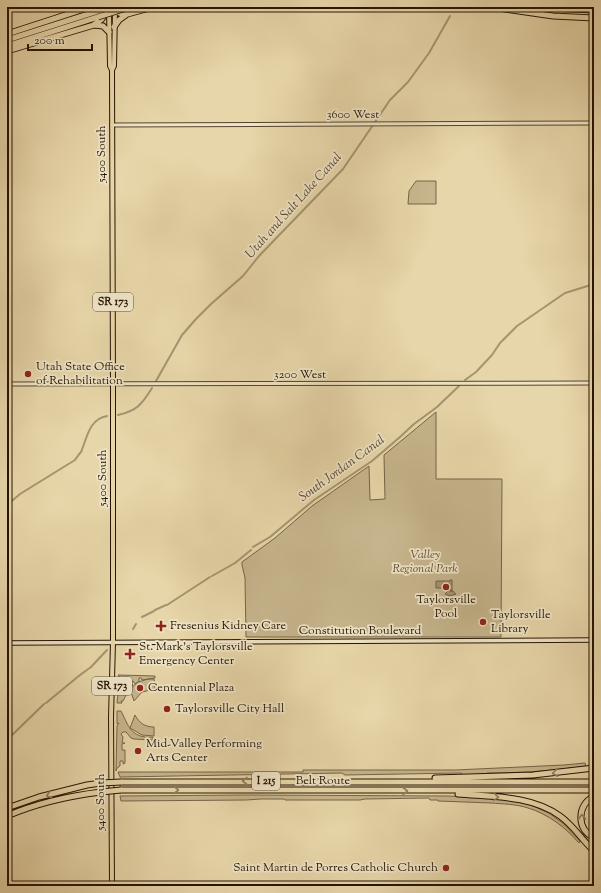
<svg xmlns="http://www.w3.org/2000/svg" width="601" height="893" font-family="'Sorts Mill Goudy',serif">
<rect width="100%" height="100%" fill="#e7d6a9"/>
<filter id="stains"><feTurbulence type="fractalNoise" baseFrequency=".005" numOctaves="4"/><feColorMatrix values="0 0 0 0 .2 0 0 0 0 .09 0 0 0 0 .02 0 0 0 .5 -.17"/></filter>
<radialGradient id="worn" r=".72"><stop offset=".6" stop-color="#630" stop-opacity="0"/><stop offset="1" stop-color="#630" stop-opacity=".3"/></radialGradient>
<!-- green -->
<path fill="#c6b58d" stroke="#756448" d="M416,181h20v23h-28l1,-13z
M436,412v67h66l-1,158h-255l-1,-59 -3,-13v-3l33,-24 37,-32 57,-40 1,34 15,-1 -1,-44z
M118,675l37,1v2l-13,2 -1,-2h-2v3l-4,3 -2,-3 -2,2 2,2 -4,3z
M118,677l11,12 -6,12h-2l1,2h-5l1,-9h1l-1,-2z
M148,679h6l1,10 -13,3 -8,9 -4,-12 8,-7z
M117,711h4c7,13 9,28 32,26v3l-19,-1 -3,-1 -5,-6h-3l-2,2 2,3 -1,6h3l-3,1v6h3v13l-2,1v-3h-3v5l-3,2 -1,3 1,-45 2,-3 -2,1z
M135,715c4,8 10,12 19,12v9l-12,-1 -12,-7z
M585,763l1,3c-33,5 -66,7 -99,7v1l-23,1 -3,-2 -116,2 -3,-2 -222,4 -2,-5h185v-2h152l109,-5z
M246,795l203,1 65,4 12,3 23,10 15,11 16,17 -1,2c-14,-16 -31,-29 -51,-35 -12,-4 -25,-4 -37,-5 -18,-1 -35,-1 -53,-2v-1h-8l-1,-2 -64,1 -5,1h-75l-1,-1h-23l-15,1 -125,1 -1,-5z"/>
<!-- water -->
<path fill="#a59470" stroke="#716144" d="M450,580h2v11h-2h3l3,3 -6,2 -5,-2 3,-3v-3h-12v-7h14z"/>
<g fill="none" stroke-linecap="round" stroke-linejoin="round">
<!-- canal -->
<path stroke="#a59470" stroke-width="2" d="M465,380l11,-8 16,-17 8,-12 17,-17 48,-33 29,-9
M156,381l26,-46 14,-16 15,-15 32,-28 16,-20 84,-87 47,-69 18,-18 21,-29 21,-37
M118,415c19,-4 24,-11 34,-27
M7,505l13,-11 55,-34c2,-3 4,-6 6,-8 6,-14 8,-33 26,-36
M253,547l17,-10 44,-37 58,-39 28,-24 14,-13 23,-17 22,-21
M212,576l23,-13 16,-13
M167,605l43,-28
M155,610l11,-5
M142,617l12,-6
M133,629l3,-5
M46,703l34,-28 11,-8 16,-17
M7,740l37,-36"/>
<!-- tertiary casing -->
<g stroke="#55442c" stroke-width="5">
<path id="tertiary" d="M112,125l482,-2
M7,384l587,-1"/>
</g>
<!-- secondary casing -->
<g stroke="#241402" stroke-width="5.5">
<path id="secondary" d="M7,643l587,-3"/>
</g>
<!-- primary casing -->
<g stroke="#241402" stroke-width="6">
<path id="primary" d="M109,11l1,55 2,4 1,319v253l-2,75 1,169
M112,70l2,-4 1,-57"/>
</g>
<!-- motorway casing -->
<g stroke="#241402" stroke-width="7">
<path id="motorway" d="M114,7l5,6 5,2 29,-8
M491,7l62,9 41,2
M530,7l64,3
M93,25l8,-5 5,-7
M114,27l5,-7 7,-5
M7,34l83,-27
M7,40l91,-29
M7,46l91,-29
M7,51l87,-26 9,1 6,6
M435,778l98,-3 61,-7
M121,782h473
M121,790h473
M458,794c34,3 73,1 102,22 13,9 22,24 34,35
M594,796c-17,10 -18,32 0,42
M7,808l32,-11 48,-12 14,-2
M7,816c30,-13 62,-20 94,-24"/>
</g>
<!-- tertiary -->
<use href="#tertiary" stroke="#efe4c7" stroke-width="3"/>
<!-- secondary -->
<use href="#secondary" stroke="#efe4c7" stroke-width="3.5"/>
<!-- primary -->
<use href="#primary" stroke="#e7d6a9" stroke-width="4"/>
<!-- motorway -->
<use href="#motorway" stroke="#e7d6a9" stroke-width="5"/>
<!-- motorway-bridge casing -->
<g stroke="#241402" stroke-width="7" stroke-linecap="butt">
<path id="motorway-bridge" d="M98,11l13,-4
M98,17l28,-9
M101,783l20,-1
M101,792l20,-2"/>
</g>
<!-- motorway-bridge -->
<use href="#motorway-bridge" stroke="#e7d6a9" stroke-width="5"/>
</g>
<!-- one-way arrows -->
<defs><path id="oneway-chevron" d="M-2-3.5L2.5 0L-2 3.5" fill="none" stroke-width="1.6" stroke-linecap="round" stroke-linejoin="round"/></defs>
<g stroke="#8f7f5e">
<use href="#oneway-chevron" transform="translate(555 773) rotate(174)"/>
<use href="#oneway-chevron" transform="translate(245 781) rotate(180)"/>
<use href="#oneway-chevron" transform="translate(176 790)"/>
<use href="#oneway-chevron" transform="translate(405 791)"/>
<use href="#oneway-chevron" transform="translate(49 795) rotate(165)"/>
<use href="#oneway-chevron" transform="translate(496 797) rotate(5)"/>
<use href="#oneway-chevron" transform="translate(582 817) rotate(-90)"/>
</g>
<!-- markers -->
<g fill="#8f2418" stroke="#efe4c7" stroke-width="1.5">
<circle cx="28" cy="374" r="4"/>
<circle cx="446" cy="587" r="4"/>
<circle cx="483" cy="622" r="4"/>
<path d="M159 620h4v4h4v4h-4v4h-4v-4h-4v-4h4z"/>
<path d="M128 648h4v4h4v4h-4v4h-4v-4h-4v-4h4z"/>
<circle cx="140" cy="688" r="4"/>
<circle cx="167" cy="709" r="4"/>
<circle cx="138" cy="751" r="4"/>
<circle cx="446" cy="868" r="4"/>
</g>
<g text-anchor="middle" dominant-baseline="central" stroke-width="3.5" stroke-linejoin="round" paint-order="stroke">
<!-- shield labels -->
<g fill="#efe4c7" stroke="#61523d" stroke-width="1">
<rect x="93" y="293" width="40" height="18" rx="3"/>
<rect x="92" y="677" width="40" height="18" rx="3"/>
<rect x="252" y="772" width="28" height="18" rx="3"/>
</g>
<g font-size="11" font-weight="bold" fill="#241402">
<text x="113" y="302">SR 173</text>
<text x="112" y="686">SR 173</text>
<text x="266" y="781">I 215</text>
</g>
<!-- street labels -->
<g font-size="12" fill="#241402" stroke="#efe4c7">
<text x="353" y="115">3600 West</text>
<text transform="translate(102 154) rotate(-90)">5400 South</text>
<text x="300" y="375">3200 West</text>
<text transform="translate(103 478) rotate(-90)">5400 South</text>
<text x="360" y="631">Constitution Boulevard</text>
<text x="323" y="781">Belt Route</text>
<text transform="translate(101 802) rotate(-90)">5400 South</text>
</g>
<!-- poi labels -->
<g font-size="12" fill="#241402" stroke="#efe4c7" text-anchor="start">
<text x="36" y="367">Utah State Office<tspan x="36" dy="14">of Rehabilitation</tspan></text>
<text x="446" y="600" text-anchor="middle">Taylorsville<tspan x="446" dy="14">Pool</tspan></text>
<text x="491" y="615">Taylorsville<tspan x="491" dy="14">Library</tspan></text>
<text x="170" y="626">Fresenius Kidney Care</text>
<text x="139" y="647">St. Mark's Taylorsville<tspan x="139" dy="14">Emergency Center</tspan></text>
<text x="148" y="688">Centennial Plaza</text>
<text x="175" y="709">Taylorsville City Hall</text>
<text x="146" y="744">Mid-Valley Performing<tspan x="146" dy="14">Arts Center</tspan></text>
<text x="438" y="868" text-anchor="end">Saint Martin de Porres Catholic Church</text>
</g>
<!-- park labels -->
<g font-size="12" font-style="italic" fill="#5d4c33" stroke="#efe4c7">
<text x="425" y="555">Valley<tspan x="425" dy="14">Regional Park</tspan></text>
</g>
<!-- water labels -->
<g font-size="13" font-style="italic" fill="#58472e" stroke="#efe4c7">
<text transform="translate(294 206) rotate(-48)">Utah and Salt Lake Canal</text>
<text transform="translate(342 469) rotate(-36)">South Jordan Canal</text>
</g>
</g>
<!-- margin -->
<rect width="601" height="893" fill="none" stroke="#e7d6a9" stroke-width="24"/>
<rect x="8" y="8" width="585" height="877" fill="none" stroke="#241402" stroke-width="2"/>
<rect x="12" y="12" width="577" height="869" fill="none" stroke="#241402"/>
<!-- scale -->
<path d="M28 44v6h64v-6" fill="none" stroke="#241402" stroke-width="2"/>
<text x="34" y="44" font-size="12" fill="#241402" stroke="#efe4c7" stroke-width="3" paint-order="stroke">200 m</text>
<rect width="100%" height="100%" filter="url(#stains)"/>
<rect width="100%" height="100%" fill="url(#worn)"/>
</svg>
